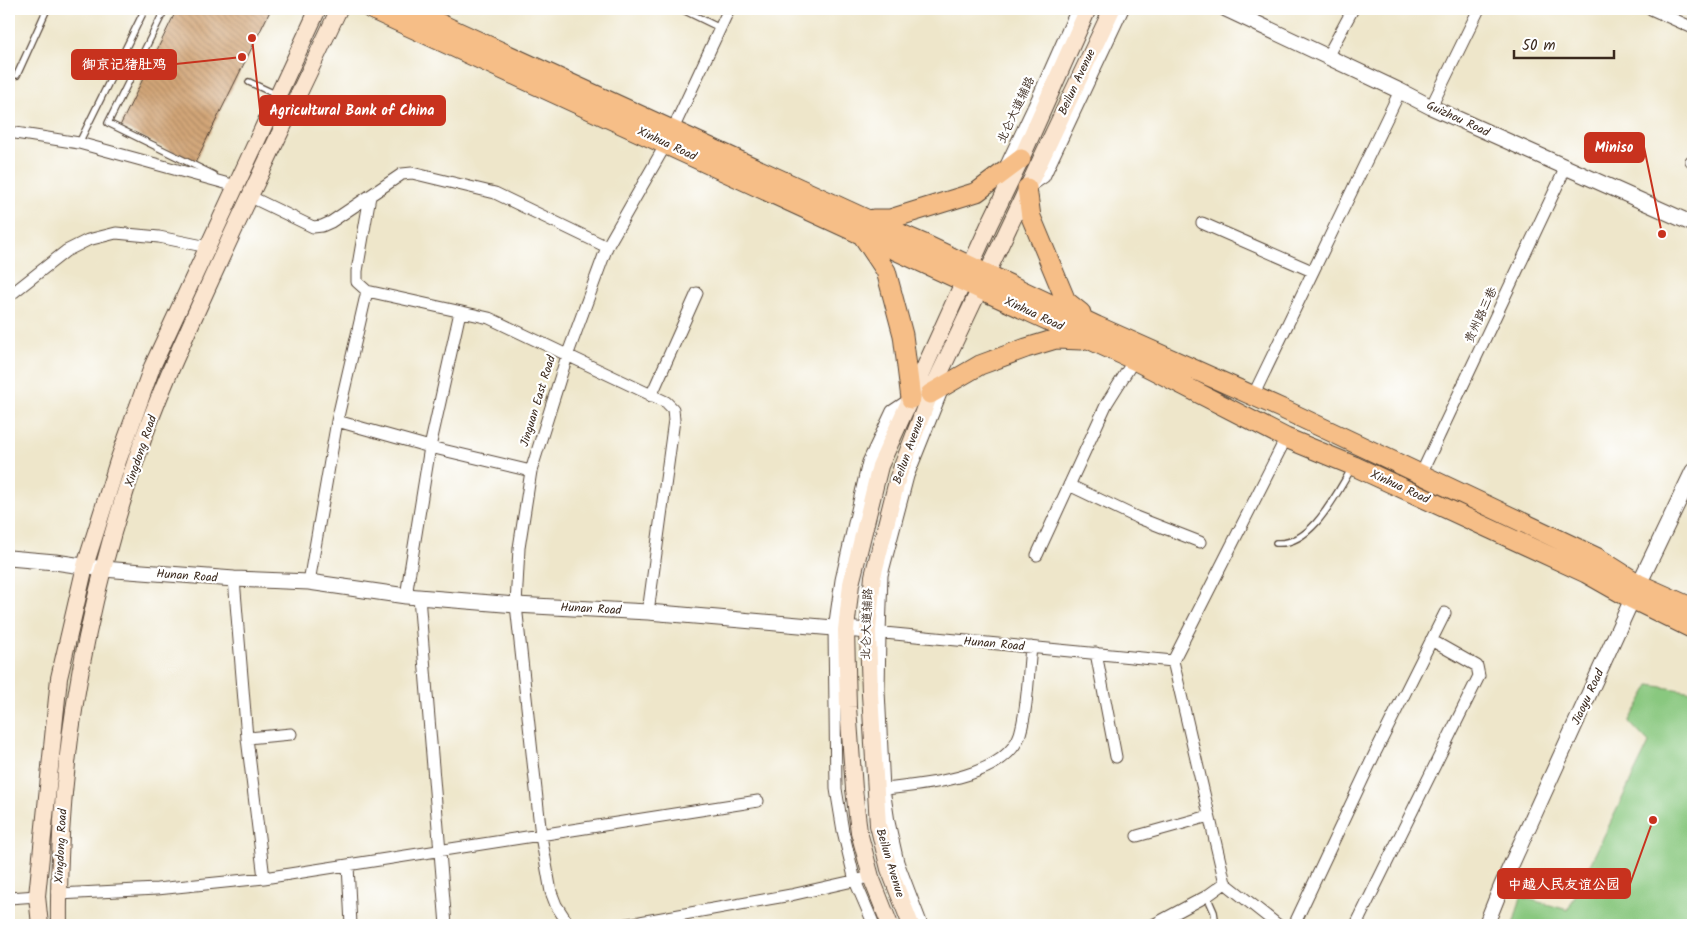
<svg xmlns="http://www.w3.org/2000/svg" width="1702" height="934" font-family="Kalam,'LXGW WenKai TC',sans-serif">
<defs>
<pattern id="building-back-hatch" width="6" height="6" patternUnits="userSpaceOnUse" patternTransform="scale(1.25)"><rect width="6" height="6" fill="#d2a678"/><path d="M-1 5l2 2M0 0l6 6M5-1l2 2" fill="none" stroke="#ac8762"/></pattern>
</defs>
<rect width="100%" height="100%" fill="#fff"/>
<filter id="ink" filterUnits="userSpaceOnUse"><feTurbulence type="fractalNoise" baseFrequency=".02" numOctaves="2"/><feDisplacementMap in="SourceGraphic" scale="10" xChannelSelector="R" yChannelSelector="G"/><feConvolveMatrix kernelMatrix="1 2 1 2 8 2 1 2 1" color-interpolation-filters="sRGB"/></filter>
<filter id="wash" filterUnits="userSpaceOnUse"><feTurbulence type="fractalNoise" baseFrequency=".0096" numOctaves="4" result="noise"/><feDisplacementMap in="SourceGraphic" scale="20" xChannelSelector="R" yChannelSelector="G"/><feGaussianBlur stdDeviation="1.12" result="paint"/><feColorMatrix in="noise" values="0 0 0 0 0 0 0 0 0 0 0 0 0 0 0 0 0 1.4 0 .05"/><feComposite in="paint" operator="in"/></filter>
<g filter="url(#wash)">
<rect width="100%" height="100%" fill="#eee6ca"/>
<!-- park -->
<path fill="#89c87f" stroke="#62794e" d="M1650,685l43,7v233h-180l8,-28 47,13 81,-167 -20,-21z"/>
<g id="blocks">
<!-- building -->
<path fill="url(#building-back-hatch)" d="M177,9h94l-76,154 -75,-37z"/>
</g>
</g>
<g filter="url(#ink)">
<use href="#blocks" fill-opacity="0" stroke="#564638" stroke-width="1"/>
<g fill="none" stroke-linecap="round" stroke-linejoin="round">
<!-- service casing -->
<g stroke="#564638" stroke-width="8">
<path id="service" d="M165,9l-57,114 106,52
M681,9l39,19
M17,75l30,-66
M249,82l28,13
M79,143l66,-134
M1276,543c36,3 60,-49 76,-75
M1207,896l7,16 2,13"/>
</g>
<!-- minor casing -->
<g stroke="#564638" stroke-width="13">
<path id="minor" d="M1651,9l42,19
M1327,57l26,-48
M1431,107l48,-98
M9,132l70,11 157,43
M1691,161l2,1
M1004,169l34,-72 39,-88
M1028,188l16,-11 79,-168
M249,196l64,31 9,-1 9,-4 71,-48 10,-1 83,20 112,54
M1202,223l110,48
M367,291l122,27 177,84 7,7 1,11 -26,192
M9,296l57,-45 22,-11 28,-7 43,4 49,10
M651,396l46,-103
M1253,396l147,-305
M337,421l93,26 101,24
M1421,474l145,-307
M1069,485l67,32 64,25
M1037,555l70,-152 27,-43
M234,579l13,159 17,140
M309,582l28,-161 30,-130 -10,-9v-11l13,-75
M406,596l24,-149 30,-135
M419,597l27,328
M874,632l299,29
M1096,653l20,104
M247,738l44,-4
M877,790c40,-5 128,-10 143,-56 8,-27 8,-59 11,-87
M1137,836l72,-20
M348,865l3,60
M1225,883l-52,-222 113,-223
M59,894l98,-5 107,-11 494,-77
M9,898l28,-2
M569,925l-13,-20 -5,-13 -10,-56 -25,-231 3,-57 12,-77 36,-115 40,-109 59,-103 63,-135
M623,925l168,-30 71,-16
M874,925l-19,-44 -12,-50 -7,-42 -2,-160 7,-49 27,-118 24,-51 18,-12
M922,925l-24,-63 -9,-40 -5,-33 -5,-98 1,-58 2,-58 26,-99 36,-90
M1153,925l54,-29 18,-13 53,42
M1294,925l82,-174 69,-138
M1356,925l123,-249 -2,-10 -46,-26"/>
</g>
<!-- tertiary casing -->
<g stroke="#564638" stroke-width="17">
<path id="tertiary" d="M1226,9l174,82 31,16 262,117
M9,558l46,4 48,7 131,10 75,3 97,14 110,9 132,7 220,19
M1486,925l16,-40 137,-301 54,-113"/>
</g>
<!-- secondary casing -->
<g stroke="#564638" stroke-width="18">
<path id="secondary" d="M40,925l-3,-29 22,-218 26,-112 33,-105 34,-94 166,-358
M59,925c-2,-159 26,-318 78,-468 20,-60 47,-118 73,-175 42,-92 86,-182 129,-273
M890,925l-19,-48 -12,-45 -5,-43 -6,-82 -2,-77 5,-46 29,-118 109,-241 32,-66 67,-150
M911,925l-22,-56 -11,-44 -8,-131 -2,-63 5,-55 25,-99 32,-83 182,-385"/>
</g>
<!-- primary casing -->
<g stroke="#564638" stroke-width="21">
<path id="primary" d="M371,9l763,351 152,78 68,28 232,107 46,26 61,30
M408,9l456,209 60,26 173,82 188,84 313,148 41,26 54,24
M1027,188l4,29 35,84 15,12
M873,219h17l87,-27 44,-33
M862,235l24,36 17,64 8,64
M930,394l50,-29 46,-17 30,-9 25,1"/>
</g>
<!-- service -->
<use href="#service" stroke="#fff" stroke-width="5.5"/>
<!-- minor -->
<use href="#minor" stroke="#fff" stroke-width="11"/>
<!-- tertiary -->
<use href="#tertiary" stroke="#fff" stroke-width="15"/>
<!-- secondary -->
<use href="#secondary" stroke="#fbe5cf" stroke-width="16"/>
<!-- primary -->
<use href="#primary" stroke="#f6be87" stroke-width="19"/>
</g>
</g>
<g text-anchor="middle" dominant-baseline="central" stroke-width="4.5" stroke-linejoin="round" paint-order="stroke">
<!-- street labels -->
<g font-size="12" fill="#3b2a1e" stroke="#fff">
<text transform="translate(1077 82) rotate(-65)">Beilun Avenue</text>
<text transform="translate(1016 110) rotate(-65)">北仑大道辅路</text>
<text transform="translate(1458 119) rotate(25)">Guizhou Road</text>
<text transform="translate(667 144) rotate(25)">Xinhua Road</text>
<text transform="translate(1034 314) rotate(25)">Xinhua Road</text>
<text transform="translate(1481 315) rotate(-65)">贵州路三巷</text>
<text transform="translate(538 401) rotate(-73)">Jinguan East Road</text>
<text transform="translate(909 450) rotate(-70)">Beilun Avenue</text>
<text transform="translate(141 451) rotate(-71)">Xingdong Road</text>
<text transform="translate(1400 487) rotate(25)">Xinhua Road</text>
<text transform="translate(187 576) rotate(4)">Hunan Road</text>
<text transform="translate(591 609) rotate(3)">Hunan Road</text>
<text transform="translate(867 624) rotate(-88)">北仑大道辅路</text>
<text transform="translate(994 644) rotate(5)">Hunan Road</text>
<text transform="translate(1588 697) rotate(-65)">Jiaoyu Road</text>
<text transform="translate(61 846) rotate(-87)">Xingdong Road</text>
<text transform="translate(890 863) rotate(73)">Beilun Avenue</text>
</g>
</g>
<!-- callouts -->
<path fill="none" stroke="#c8321e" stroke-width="2" d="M242 57L176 64M252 38L260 110M1662 234L1644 147M1653 820L1630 884"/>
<g fill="#c8321e" stroke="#fff" stroke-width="2">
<circle cx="242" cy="57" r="5"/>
<circle cx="252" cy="38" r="5"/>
<circle cx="1662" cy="234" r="5"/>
<circle cx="1653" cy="820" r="5"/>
</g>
<g fill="#c8321e" stroke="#c8321e" stroke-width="2">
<rect x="72" y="50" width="104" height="29" rx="5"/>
<rect x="260" y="96" width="185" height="29" rx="5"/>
<rect x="1585" y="133" width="59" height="29" rx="5"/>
<rect x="1498" y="869" width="132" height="29" rx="5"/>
</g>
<g font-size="14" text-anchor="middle" font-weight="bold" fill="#fff">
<text x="124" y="69">御京记猪肚鸡</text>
<text x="352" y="115">Agricultural Bank of China</text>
<text x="1614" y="152">Miniso</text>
<text x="1564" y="889">中越人民友谊公园</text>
</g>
<!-- margin -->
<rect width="1702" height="934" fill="none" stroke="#fff" stroke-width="30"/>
<!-- scale -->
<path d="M1514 50v8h100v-8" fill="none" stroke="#3b2a1e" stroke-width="2.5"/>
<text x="1522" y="50" font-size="15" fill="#3b2a1e" stroke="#ffffff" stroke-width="4" paint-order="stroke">50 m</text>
</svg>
